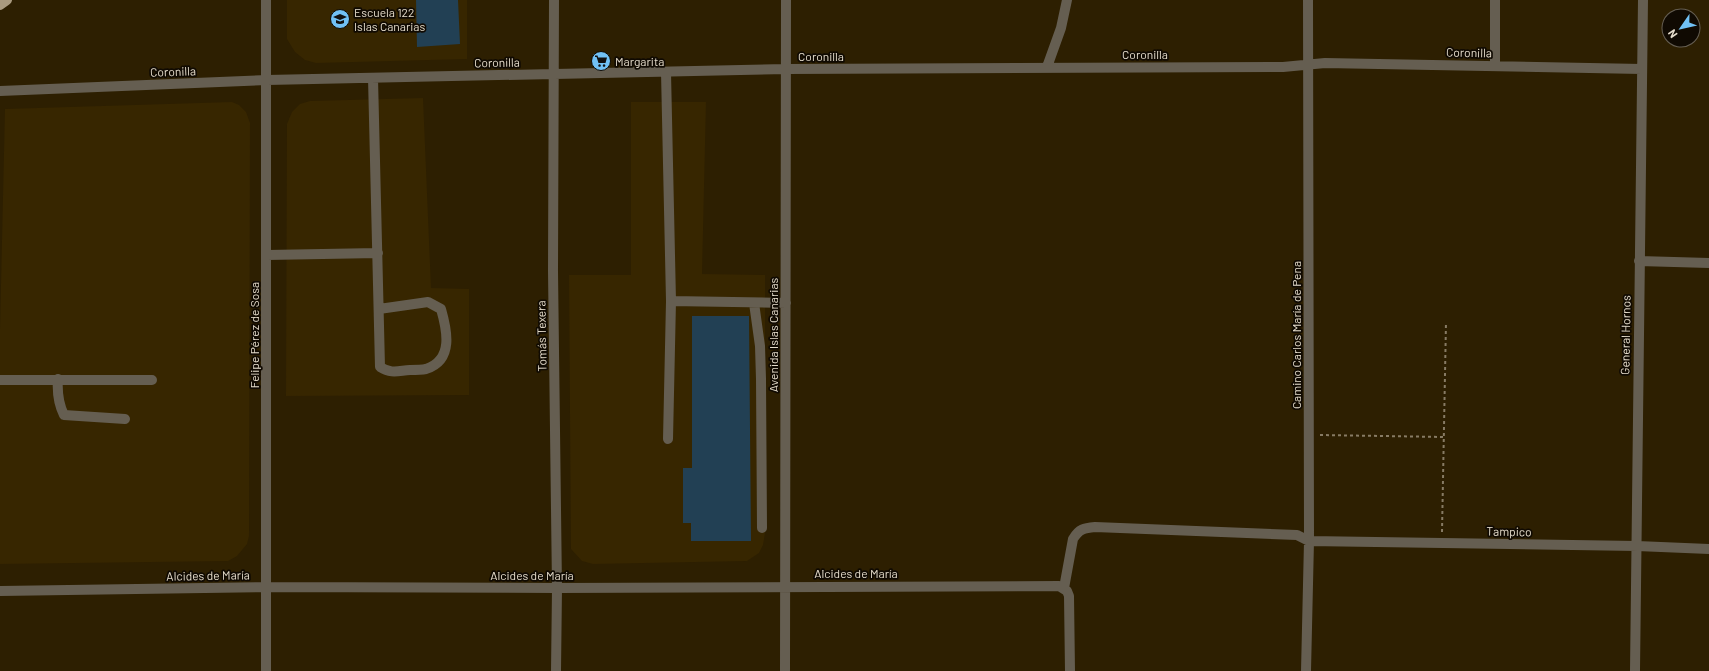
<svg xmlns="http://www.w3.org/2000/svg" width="1709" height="671" font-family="Barlow,sans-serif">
<rect width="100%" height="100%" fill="#2d1f01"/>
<!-- built -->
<path fill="#372600" d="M287,0h180v59l-151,4 -11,-3 -10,-8 -8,-13z
M423,98l8,190 38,1v106l-183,1 1,-272 5,-12 8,-8 10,-3z
M232,102l7,3 7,7 4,11 -1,413 -2,8 -10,12 -9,5 -228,3v-235l5,-220z
M631,102h75l-4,172 63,1v258l-2,12 -4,8 -12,8 -154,3 -11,-3 -11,-12 -2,-274h62z"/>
<!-- building -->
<path fill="#224054" d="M416,0h42l2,44 -43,3z
M692,316h57l2,225h-60v-18h-8v-55h9z"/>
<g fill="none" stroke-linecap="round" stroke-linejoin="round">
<!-- path -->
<path stroke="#877b64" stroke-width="2" stroke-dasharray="3 3" stroke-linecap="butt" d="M1320,435l124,2
M1442,532l4,-210"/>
<!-- minor -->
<path stroke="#655e51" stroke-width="10" d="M554,0l-1,271 4,317 -1,83
M1495,66v-66
M1047,67l14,-39 6,-28
M666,72l5,229 -3,138
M373,78l7,289c12,7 17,4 30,3 5,0 11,0 16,-1 28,-9 21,-39 15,-60l-13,-7 -49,7
M0,91l267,-11 519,-11 497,-2 42,-4 317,6
M267,255l111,-2
M1639,261l70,2
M671,301l115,2
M754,303l6,43 1,33 1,149
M58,379c-1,13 0,24 6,36l61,4
M0,380h152
M1064,588l9,-49c6,-10 11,-11 22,-12l202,8 12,6 328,5 72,3
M0,591l267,-4 290,1 502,-2 8,5 2,5 1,75
M266,671v-671
M785,671l1,-671
M1306,671l3,-130 -1,-541
M1635,671l8,-671"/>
<!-- major -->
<path stroke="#a99a7f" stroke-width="10" d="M0,5l7,-5"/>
</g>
<!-- icons -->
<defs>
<g id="school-disc" transform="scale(1)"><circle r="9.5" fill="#71c1f5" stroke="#100a02"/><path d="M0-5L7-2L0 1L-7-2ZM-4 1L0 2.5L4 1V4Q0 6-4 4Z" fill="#111"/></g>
<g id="supermarket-disc" transform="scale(1)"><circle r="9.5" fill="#71c1f5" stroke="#100a02"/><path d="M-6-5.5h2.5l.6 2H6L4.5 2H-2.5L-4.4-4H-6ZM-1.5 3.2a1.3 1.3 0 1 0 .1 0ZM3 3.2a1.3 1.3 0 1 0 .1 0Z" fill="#111"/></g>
</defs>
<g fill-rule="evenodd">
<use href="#school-disc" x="340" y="19"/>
<use href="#supermarket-disc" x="601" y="61"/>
</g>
<g text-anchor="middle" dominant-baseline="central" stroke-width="3.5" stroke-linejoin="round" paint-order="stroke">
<!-- poi labels -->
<g font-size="12" fill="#e5dccb" stroke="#100a02" text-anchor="start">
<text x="354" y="12">Escuela 122<tspan x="354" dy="14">Islas Canarias</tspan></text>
<text x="615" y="61">Margarita</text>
</g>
<!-- street labels -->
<g font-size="12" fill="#e5dccb" stroke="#100a02">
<text transform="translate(1469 52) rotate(1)">Coronilla</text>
<text x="1145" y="54">Coronilla</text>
<text x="821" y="56">Coronilla</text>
<text transform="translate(497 62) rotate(-1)">Coronilla</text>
<text transform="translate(173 71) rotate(-2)">Coronilla</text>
<text transform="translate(254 335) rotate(-90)">Felipe Pérez de Sosa</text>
<text transform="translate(773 335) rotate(-90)">Avenida Islas Canarias</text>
<text transform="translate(1296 335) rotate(-90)">Camino Carlos María de Pena</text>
<text transform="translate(1625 335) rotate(-89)">General Hornos</text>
<text transform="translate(541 336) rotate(-91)">Tomás Texera</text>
<text transform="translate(1509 531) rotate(1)">Tampico</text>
<text x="856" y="573">Alcides de María</text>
<text transform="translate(208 575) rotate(-1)">Alcides de María</text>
<text x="532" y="575">Alcides de María</text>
</g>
</g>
<!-- north arrow -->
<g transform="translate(1681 28) rotate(236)"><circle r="19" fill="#100a02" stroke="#655e52"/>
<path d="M0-3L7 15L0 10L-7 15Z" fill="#71c1f5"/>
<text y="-6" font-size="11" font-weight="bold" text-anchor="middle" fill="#e5dccb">N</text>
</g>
</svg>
